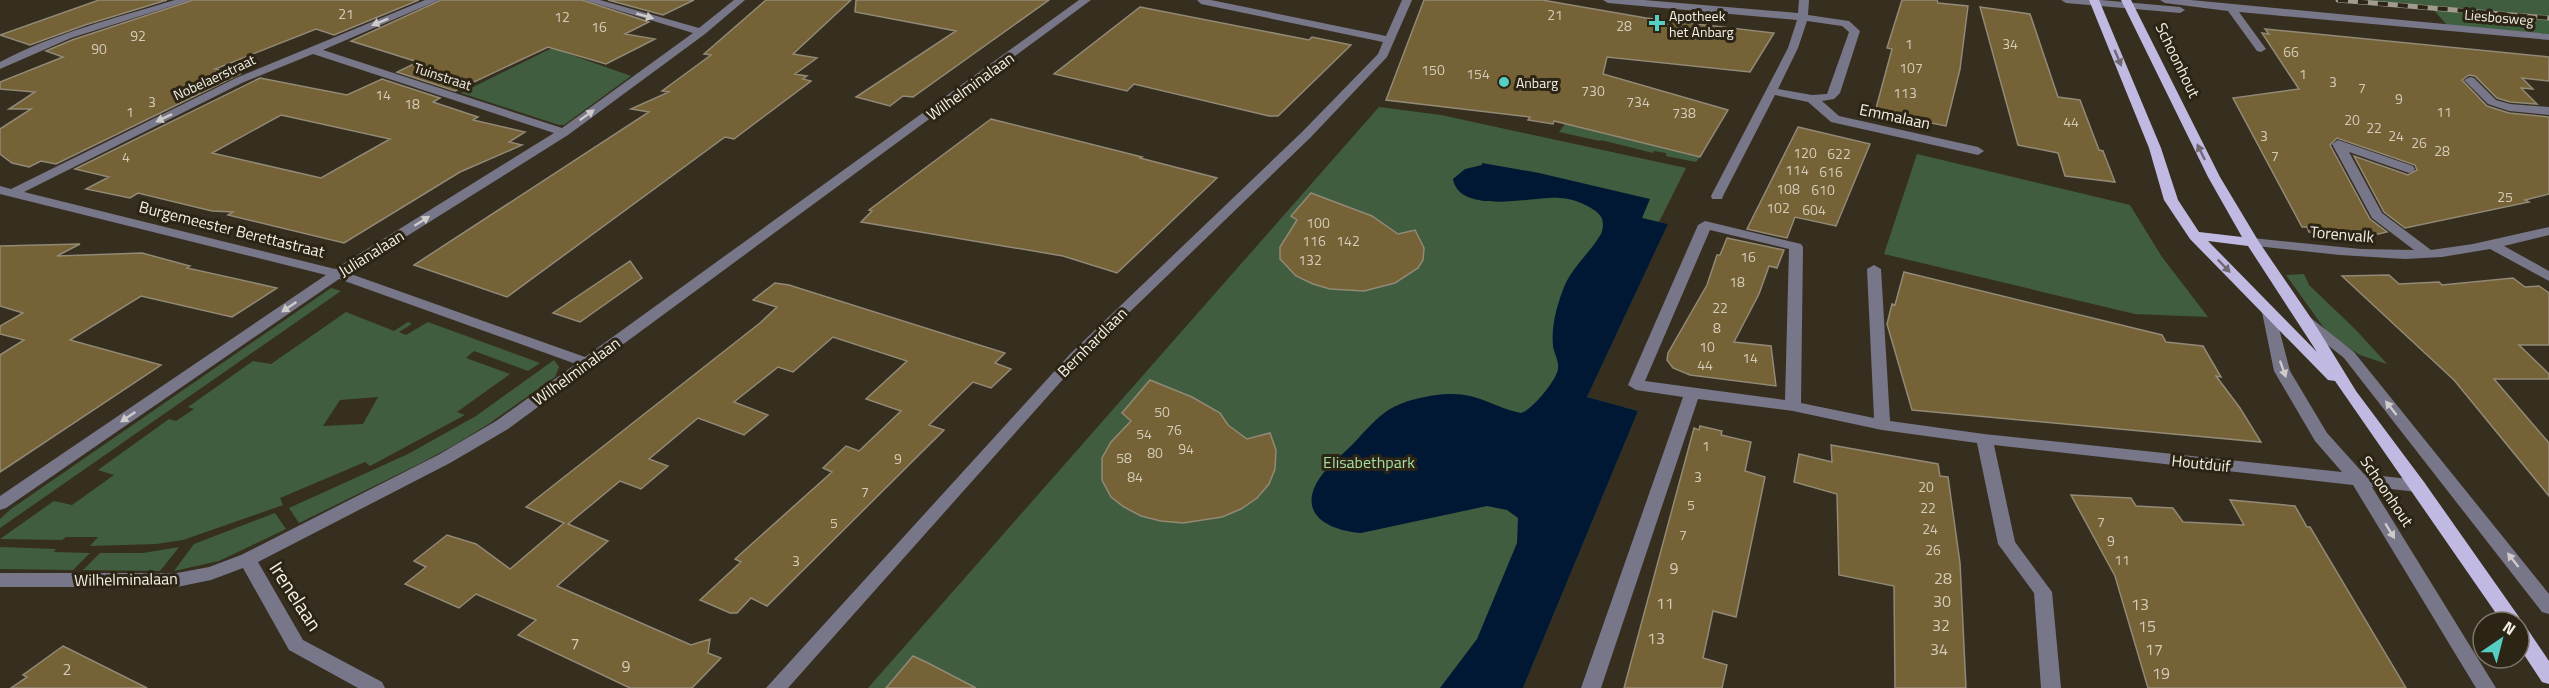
<svg xmlns="http://www.w3.org/2000/svg" width="2549" height="688" font-family="'Titillium Web',sans-serif">
<rect width="100%" height="100%" fill="#362f1f"/>
<!-- green -->
<path fill="#415d40" fill-rule="evenodd" d="M2361,0h188v16z
M552,48l79,28 -67,49h-5l-98,-32z
M1379,107l62,8 245,53 -27,54 9,2 -81,173 51,14 -115,277h-655z
M1565,124l135,33 -4,5 -30,-6v-3l-12,-2 -1,2 -52,-13 -1,1 -41,-9z
M1917,154l213,51 32,52 46,60 -73,-3 -251,-60z
M2304,274l5,11 47,45 31,34 -27,-9 -31,-20 -43,-60z
M331,288l10,3 -341,237v-9l11,-10z
M346,312l48,19 14,-9 4,2 -13,8 7,3 22,-13 112,41 -12,8 -54,-20 -8,7 44,16 -53,38 8,3 -95,51 -5,-4 -85,36 3,7 -100,35 -27,4 -66,2 8,-9h-32l-4,3 -62,-1 54,-38 18,4 42,-30 -16,-5 71,-51 7,2 18,-12 -6,-2 65,-46 18,3zM378,397l-15,27 -40,2 17,-26z
M554,360l5,7 -4,10 -65,46 -34,21 -37,20 -120,59 -10,-15 119,-54 68,-38z
M275,513l11,16 -67,32 -45,10 20,-27z
M0,547l56,2 -2,3 36,1 -17,17 -73,-1z
M179,547l-19,24 -77,-1 17,-17h43z"/>
<!-- forest -->
<path fill="#3f603f" d="M2430,6l119,10v18l-101,-8z"/>
<!-- water -->
<path fill="#001834" d="M1482,163l57,10 111,26 -8,19 26,6 -81,173 51,14 -115,277h-83l37,-49 40,-96 1,-25 -11,-8 -20,-4 -126,27c-27,-2 -62,-15 -45,-49 8,-15 25,-28 37,-40 11,-12 23,-26 37,-35 14,-8 31,-12 47,-14 40,-5 51,11 84,18 10,-2 37,-34 37,-45 1,-7 -4,-15 -5,-22 -2,-20 4,-41 11,-59 9,-21 26,-34 37,-53 4,-11 2,-18 -7,-24 -10,-7 -23,-12 -35,-12 -24,-2 -100,18 -106,-19l12,-10 17,-4z"/>
<!-- building -->
<path fill="#756236" stroke="#928976" stroke-width="1.5" fill-rule="evenodd" d="M99,0h68l-82,25 -55,20 -30,-10z
M193,0h226l-85,35 -18,-6 -101,40 25,5 -184,90 -15,-3 -12,6 -17,-4 -12,-9v-25l31,-20h-22l26,-17 -35,-3v-7l63,-25 -17,-6 26,-11z
M441,0h141l67,22 -24,12 30,5 -49,25 -58,-17 -93,44 -58,-19 21,-10 -67,-21z
M608,0h86l-31,15z
M766,0h85l-58,54 24,4 -22,16 12,2 -4,3 8,2 -77,58 -9,-2 -218,160 -93,-32 235,-153 -18,-3 38,-17 -7,-1 49,-36 -7,-1z
M856,0h193l-136,97 -10,-1 -13,10 -34,-9 100,-66 -101,-19z
M1424,0h118l104,18 128,15 -24,39 -143,-15 -4,17 125,36 -28,47 -146,-36 -1,3 -25,-4 2,-3 -144,-17z
M1902,0h35l1,3 30,3 -8,63 -14,57 -71,-14 17,-63 -5,-1z
M1140,7l169,33 3,-3 39,8 -73,71h-9l-135,-32 -7,7 -73,-17z
M1980,7l50,7 28,83 22,3 19,50 4,1 12,31 -50,-6 -7,-23 -40,-8z
M2265,29l284,28v24l-27,-3 11,11 -12,-1 16,16 -27,-2 -13,-4 -22,-22 -6,-1 -7,5 25,26 22,7 40,4v77l-24,6 4,2 -124,26 -21,-16 -30,-56 54,19 9,-5 -2,-5 -78,-27 -7,7 40,74 17,13 -17,4 -61,-4 -2,-5h-5l-69,-129 66,-9 -37,-56 7,1z
M260,78l87,17 35,-16 58,19 -7,4 45,15 -5,3 52,12 -16,10 13,3 -62,27 -116,71 -116,-28 5,-3 -21,-1 -74,-18 -8,5 -44,-9 23,-12 -34,-8zM281,115l109,24 -69,39 -109,-25z
M991,119l151,38 -2,1 77,20 -100,95 -54,-17 -202,-34 11,-11 -3,-1z
M1798,127l72,17 -34,82 -41,-9 -8,21 -40,-9z
M1311,193l61,23 26,18 17,-4 9,18 -1,12 -5,8 -23,15 -31,8 -34,-2 -17,-5 -17,-8 -16,-17v-12l17,-27 -6,-4z
M1727,238l57,12 -7,18 -8,-2 -10,28 -25,48 37,4 5,40 -86,-11 -17,-7 -6,-8 1,-7 39,-68 10,-30h3z
M80,244l-23,12 85,-3 48,13 -3,2 90,20 -45,29 -91,-21 -71,44 91,25 -161,107v-117l24,-15 -24,-6v-8l23,-13 -23,-7v-60z
M630,261l12,17 -62,44 -27,-9z
M1904,272l258,63 4,7 37,4 18,31 -5,-1 24,32 21,34 -349,-32 -25,-86 5,-20 3,1z
M2389,275l10,9 40,-2 3,3 71,-7 12,9 14,-1 10,7v52h-30l30,29v5h-55l55,64v53l-95,-116 -112,-104z
M775,283l14,2 216,68 -10,10 16,6 -20,19 -18,-6 -44,43 15,5 -177,176 -16,-8 -14,15h-7l-30,-13 41,-38 -6,-3 97,-87 -9,-4 23,-22 13,5 42,-40 -35,-12 41,-38 -74,-24 -40,35 -15,-5 -44,35 34,13 -24,20 -46,-17 -49,41 19,7 -27,23 -21,-8 -52,43 40,17 -51,45 134,59 19,-6 -2,14 13,5 -29,30h-62l-112,-53 18,-15 -60,-26 -17,14 -54,-24 21,-17 -12,-6 33,-26 29,9 34,25 54,-46 -38,-16 234,-184 17,-16 -24,-7z
M1150,380l42,17 28,16 8,12 19,14 23,-6 6,17 -1,19 -6,15 -12,14 -16,11 -19,8 -39,6 -22,-2 -20,-5 -17,-9 -13,-10 -9,-17v-22l9,-16 20,-21 -9,-8z
M1700,426l22,5 -1,4 30,7 -6,29 20,6 -29,140 -23,-6 -10,47 24,7 -5,23h-98l70,-260 5,2z
M1831,445l107,19 2,12 8,1 12,86 6,125h-71l-1,-102 -55,-11 -2,-81 -43,-12 5,-28 33,8z
M2071,495l60,3 5,8 37,2 10,14 61,3 -14,-25 65,6 12,21h3l96,161h-258l-33,-112z
M63,646l84,42h-136l16,-11 -4,-2z
M913,656l15,7 48,25h-90z"/>
<g fill="none" stroke-linecap="round" stroke-linejoin="round">
<!-- minor -->
<path fill="#787689" fill-rule="evenodd" d="M175,0h16l-120,38 -71,31v-7c55,-29 115,-44 175,-62z
M425,0h14l-116,50 239,78 131,-95 -109,-33h16l99,28 35,-28h11l-40,34 -137,101 -220,138 237,84 494,-357h12l-583,429 -58,34 -192,99 45,78 79,42 3,6h-27l-69,-38 -46,-82 -32,12 -34,7h-177v-14h177l32,-6 32,-12 197,-100 58,-34 80,-57 -237,-85 -333,229 -6,2v-14l326,-221 -326,-81v-8l11,3 225,-111zM313,54l241,79 -219,136 -311,-77 220,-110z
M1197,0h14l175,36 16,-36h10l-25,57 -77,81 -229,221 -293,329h-22l305,-335 231,-221 76,-78 5,-12 -182,-38z
M1603,0h41l154,13 1,-13h10l-1,15 41,6 11,10 -20,62 -6,6 -12,2 17,15 139,31 6,4 -6,4 -147,-33 -23,-20 -33,-7 -52,101 -1,3h-10l-1,-3 77,-148 9,-28 -189,-17zM1807,21l35,5 7,6 -22,62 -15,1 -34,-6 20,-41z
M2061,0h40l79,7 5,3 -5,3 -114,-10z
M2160,0h31l358,34v6l-310,-28 27,37 -5,3 -4,-1 -29,-40 -63,-8z
M2470,77l4,1 22,22 14,4 39,3v8l-40,-4 -21,-7 -24,-24z
M2338,140l75,26 2,3 -2,3 -4,1 -60,-21 33,61 49,37 42,-6 76,-17v8l-45,11 45,25v10l-59,-32 -48,8 -37,2 -65,-4 -93,-10 -2,-3 7,-4 109,11 53,1 -42,-32 -40,-74z
M1705,221l96,23 2,3 -2,156 73,15 -7,-149 7,-4 7,4 9,152 94,13 358,38 -27,-31 -41,-70 -12,-59 2,-3h10l16,62 37,62 37,41 54,6 6,2 2,4 -2,4 -6,2 -46,-5 124,201h-20l-123,-203 -359,-40 21,97 37,50 9,96h-20l-7,-95 -36,-49 -21,-101 -95,-13 -89,-19 -95,-12 -97,289h-20l102,-291 -47,-7 -8,-5 70,-160zM1710,230l79,19 -4,151 -140,-19z
M2306,317l5,1 43,34 195,242v20l-7,-2 -198,-254 -43,-34 -2,-3 2,-3z"/>
<!-- major -->
<path fill="#c0bae2" fill-rule="evenodd" d="M2089,0h10l62,148 17,52 21,32 43,5 -34,-60 -87,-177h10l89,177 39,65 54,79 43,70 68,91 95,135 2,5 -1,3 6,2 23,34v23l-7,-2 -23,-35v-25h-17l-167,-241 -7,-1 -138,-141 -26,-39 -15,-52zM2208,241l40,5 69,106z"/>
<!-- rail casing -->
<g stroke="#a19c8f" stroke-width="5">
<path id="rail" d="M2338,0l211,18"/>
</g>
<!-- rail -->
<use href="#rail" stroke="#2c2515" stroke-width="4" stroke-dasharray="10" stroke-linecap="butt"/>
</g>
<!-- one-way arrows -->
<defs><path id="oneway-solid" d="M-6-.8H1V-3.2L6.5 0L1 3.2V.8H-6Z" transform="scale(1.5)"/></defs>
<g fill="#cfcbc9">
<use href="#oneway-solid" transform="translate(645 16) rotate(16)"/>
<use href="#oneway-solid" transform="translate(380 22) rotate(158)"/>
<use href="#oneway-solid" transform="translate(587 115) rotate(-36)"/>
<use href="#oneway-solid" transform="translate(164 118) rotate(154)"/>
<use href="#oneway-solid" transform="translate(422 221) rotate(-32)"/>
<use href="#oneway-solid" transform="translate(289 307) rotate(146)"/>
<use href="#oneway-solid" transform="translate(2283 369) rotate(70)"/>
<use href="#oneway-solid" transform="translate(2391 408) rotate(-128)"/>
<use href="#oneway-solid" transform="translate(128 417) rotate(146)"/>
<use href="#oneway-solid" transform="translate(2390 531) rotate(59)"/>
<use href="#oneway-solid" transform="translate(2513 560) rotate(-128)"/>
</g>
<g fill="#6f6871">
<use href="#oneway-solid" transform="translate(2118 58) rotate(67)"/>
<use href="#oneway-solid" transform="translate(2201 152) rotate(-116)"/>
<use href="#oneway-solid" transform="translate(2224 266) rotate(46)"/>
</g>
<!-- markers -->
<g fill="#55cec4" stroke="#2c2515" stroke-width="2">
<path d="M1654 14h6v6h6v6h-6v6h-6v-6h-6v-6h6z"/>
<circle cx="1504" cy="82" r="6"/>
</g>
<g text-anchor="middle" dominant-baseline="central" stroke-width="6" stroke-linejoin="round" paint-order="stroke">
<!-- number labels -->
<g font-size="14" fill="#d4ccb9">
<text x="346" y="13">21</text>
<text x="1555" y="14">21</text>
<text x="562" y="16">12</text>
<text x="1624" y="25">28</text>
<text x="599" y="26">16</text>
<text x="138" y="35">92</text>
<text x="1909" y="43">1</text>
<text x="2010" y="43">34</text>
<text x="99" y="48">90</text>
<text x="2291" y="51">66</text>
<text x="1911" y="67">107</text>
<text x="1433" y="69">150</text>
<text x="1478" y="73">154</text>
<text x="2303" y="73">1</text>
<text x="2333" y="81">3</text>
<text x="2362" y="87">7</text>
<text x="1593" y="90">730</text>
<text x="1905" y="92">113</text>
<text x="383" y="94">14</text>
<text x="2399" y="98">9</text>
<text x="152" y="101">3</text>
<text x="1638" y="101">734</text>
<text x="412" y="103">18</text>
<text x="130" y="111">1</text>
<text x="2444" y="111">11</text>
<text x="1684" y="112">738</text>
<text x="2352" y="119">20</text>
<text x="2071" y="121">44</text>
<text x="2374" y="127">22</text>
<text x="2264" y="135">3</text>
<text x="2396" y="135">24</text>
<text x="2419" y="142">26</text>
<text x="2442" y="150">28</text>
<text x="1805" y="152">120</text>
<text x="1839" y="153">622</text>
<text x="2275" y="155">7</text>
<text x="126" y="156">4</text>
<text x="1797" y="169">114</text>
<text x="1831" y="171">616</text>
<text x="1788" y="188">108</text>
<text x="1823" y="189">610</text>
<text x="2505" y="196">25</text>
<text x="1778" y="207">102</text>
<text x="1814" y="209">604</text>
<text x="1318" y="222">100</text>
<text x="1314" y="240">116</text>
<text x="1348" y="240">142</text>
<text x="1748" y="256">16</text>
<text x="1310" y="259">132</text>
<text x="1737" y="281">18</text>
<text x="1720" y="307">22</text>
<text x="1717" y="327">8</text>
<text x="1707" y="346">10</text>
<text x="1750" y="357">14</text>
<text x="1705" y="364">44</text>
<text x="1162" y="411">50</text>
<text x="1174" y="429">76</text>
<text x="1144" y="433">54</text>
<text x="1706" y="445">1</text>
<text x="1186" y="448">94</text>
<text x="1155" y="452">80</text>
<text x="1124" y="457">58</text>
<text x="898" y="458">9</text>
<text x="1135" y="476">84</text>
<text x="1698" y="476">3</text>
<text x="1926" y="486">20</text>
<text x="865" y="491">7</text>
<text x="1691" y="504">5</text>
<text x="1928" y="507">22</text>
<text x="2101" y="521">7</text>
<text x="834" y="522">5</text>
<text x="1930" y="528">24</text>
<text x="1683" y="534">7</text>
<text x="2111" y="540">9</text>
<text x="1933" y="549">26</text>
<text x="2122" y="559">11</text>
<text x="796" y="560">3</text>
</g>
<!-- far-poi labels -->
<g font-size="14" fill="#f4f0e5" stroke="#2c2515" text-anchor="start">
<text x="1669" y="15">Apotheek<tspan x="1669" dy="16">het Anbarg</tspan></text>
<text x="1516" y="82">Anbarg</text>
</g>
<!-- far-street labels -->
<g font-size="14" fill="#f4f0e5" stroke="#2c2515">
<text transform="translate(2499 17) rotate(5)">Liesbosweg</text>
<text transform="translate(443 76) rotate(18)">Tuinstraat</text>
<text transform="translate(214 77) rotate(-25)">Nobelaerstraat</text>
</g>
<!-- street labels -->
<g font-size="16" fill="#f4f0e5" stroke="#2c2515">
<text transform="translate(2178 60) rotate(64)">Schoonhout</text>
<text transform="translate(970 86) rotate(-36)">Wilhelminalaan</text>
<text transform="translate(1895 116) rotate(12)">Emmalaan</text>
<text transform="translate(232 229) rotate(14)">Burgemeester Berettastraat</text>
<text transform="translate(2342 234) rotate(5)">Torenvalk</text>
<text transform="translate(371 253) rotate(-32)">Julianalaan</text>
<text transform="translate(1092 342) rotate(-45)">Bernhardlaan</text>
<text transform="translate(576 371) rotate(-36)">Wilhelminalaan</text>
<text transform="translate(2201 463) rotate(6)">Houtduif</text>
<text transform="translate(2387 491) rotate(56)">Schoonhout</text>
<text transform="translate(126 579) rotate(-1)">Wilhelminalaan</text>
</g>
<!-- park labels -->
<g font-size="16" fill="#a6dea5" stroke="#2c2515">
<text x="1369" y="462">Elisabethpark</text>
</g>
<!-- near-number labels -->
<g font-size="16" fill="#d4ccb9">
<text x="1674" y="568">9</text>
<text x="1943" y="578">28</text>
<text x="1942" y="601">30</text>
<text x="1665" y="603">11</text>
<text x="2140" y="604">13</text>
<text x="1941" y="625">32</text>
<text x="2147" y="626">15</text>
<text x="1656" y="638">13</text>
<text x="575" y="643">7</text>
<text x="1939" y="649">34</text>
<text x="2154" y="649">17</text>
<text x="626" y="666">9</text>
<text x="67" y="669">2</text>
<text x="2161" y="673">19</text>
</g>
<!-- near-street labels -->
<g font-size="20" fill="#f4f0e5" stroke="#2c2515">
<text transform="translate(296 596) rotate(57)">Irenelaan</text>
</g>
</g>
<!-- north arrow -->
<g transform="translate(2501 640) rotate(35)"><circle r="28" fill="#2c2515" stroke="#7c7668" stroke-width="1.5"/>
<path d="M0-4.5L10 22L0 15L-10 22Z" fill="#55cec4"/>
<text y="-9" font-size="16" font-weight="bold" text-anchor="middle" fill="#f4f0e5">N</text>
</g>
</svg>
